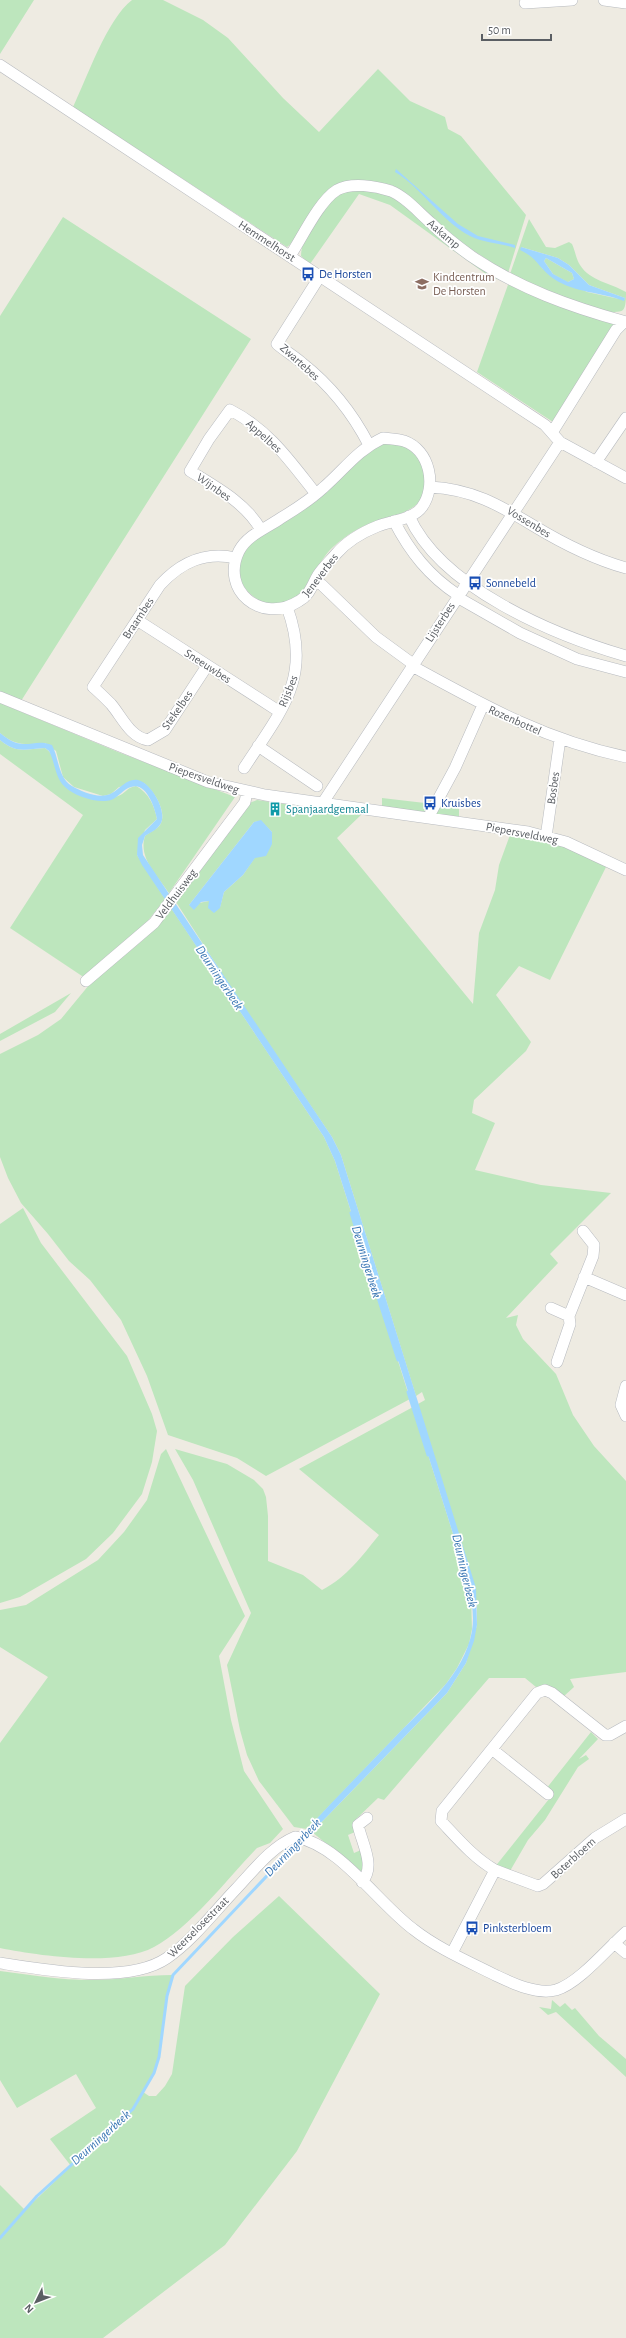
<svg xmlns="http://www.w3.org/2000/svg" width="626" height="2338" font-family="'Alegreya Sans',sans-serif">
<rect width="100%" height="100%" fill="#eeebe2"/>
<!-- green -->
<path fill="#bde6bd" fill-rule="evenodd" d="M0,0h34l-34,54z
M132,0h31l40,20 25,18 55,60 36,34 59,-63 32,32 35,16 3,12 13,7 65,79 -18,58 -54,-35 -61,-52 -6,-2c-56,-5 -53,-6 -84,40 -5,8 -9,18 -16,23l-214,-140c14,-29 34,-88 59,-107z
M342,190l44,2 118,89 -14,-4 -100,-72 -31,-11 -49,70 -9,-8c1,-24 21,-52 41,-66z
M63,217l188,122 -230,362 -21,-8v-377z
M529,219l17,28 9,1 14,-6 3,2c3,6 4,15 8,21 10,16 31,18 46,27 0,6 0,15 -3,18 -15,11 -97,-27 -113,-36zM521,247l37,11 11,7 20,20 36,13 -1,2 -37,-8 -44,-23 -11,-14z
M546,258l26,15 2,6 -6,3 -15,-8 -9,-13z
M509,282l55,26 49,16 2,2 -62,96 -76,-50z
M381,443c10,0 21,-1 29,6 16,11 23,42 6,56 -13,10 -27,12 -42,17 -15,5 -29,14 -41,25 -19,17 -21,46 -47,57 -7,3 -19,1 -26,-3 -26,-16 -27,-36 -8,-60z
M0,703l118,49 117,45 -66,96c-12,-18 -31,-35 -24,-57 5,-4 11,-6 15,-11 8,-13 -6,-34 -16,-42l-25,4 -8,7 -8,2 -29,-9 -11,-10 -7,-26 -11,-8c-18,2 -30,3 -45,-10z
M0,740c17,14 25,9 45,8 18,12 2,35 37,48 5,1 10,4 15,4 6,-1 15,-1 21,-4 7,-2 9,-9 18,-10 13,7 18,19 21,33l-12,11 -8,25 28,44 -18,23 -44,37 -18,19 -75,-50 73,-113 -83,-61z
M382,798l77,9v12l-77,-10z
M257,800l104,15 -24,23 136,166 6,-71 16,-43 4,-25 11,-30 46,9 51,21 -57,115 -31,-14 -23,29 35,47 -5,9 -52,49 -2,13 23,10 -20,47 66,15 70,8 -61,61 8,9 -52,55 12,-3 -2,10 7,14 33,35 17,41 21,31 32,35v191l-56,7 4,8 -11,10 -14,-11 -13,1 -11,-9h-36l-105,122 -6,-2 -25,24 2,10 -7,3 6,18 7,-3 4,13 -4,9 -49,-40 135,-139 19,-30 11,-38v-21l-59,-200 7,-4 -3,-8 -6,4 -75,-241 -9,-18 -91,-134 -65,-101 73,-99zM261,821l11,11 -29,43 -19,17 -4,15 -11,-6 -20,4 65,-83z
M171,908l153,229 11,24 75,238 -144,77 -29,-18 -69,-23 -21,-59 -26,-56 -31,-40 -21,-19 -21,-27 -27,-31 -13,-25 -8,-21v-103l38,-19 23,-16 28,-34 54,-45z
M71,993l-16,19 -55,29v-7z
M23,1208l18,35 86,113 25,58 5,17 -5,31 -10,32 -29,39 -27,26 -66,38 -20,6v-379z
M413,1407l48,152 10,39 1,31 -3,15 -12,24 -11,16 -139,145 -13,-2 -35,-46 -12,-26 -7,-25 -13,-65 24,-52 -58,-133 -18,-31 52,15 27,16 9,9 3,8 2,19v45l35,14 19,15c25,-13 40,-34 57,-55l-80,-66z
M166,1449l79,167 -26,40 12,64 13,51 39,58 -13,14 -13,5c-28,29 -68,81 -103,99 -37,20 -114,9 -154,1v-205l48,-66 -48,-30v-37l26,-5 72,-45 26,-28 23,-32 14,-46z
M591,1732l7,7 -19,20 7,-4 3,4 -11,8 -33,53 -17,20 -18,31 -16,-3 55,-69 -3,-10z
M279,1896l101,98 -83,157 -72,94 -122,93h-103v-153l25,25 46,-44 -21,-27 46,-31 -20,-34 -59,34 -17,-28v-109c30,4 60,9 91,9 28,0 54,-5 82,-5l-6,21 -8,61 -5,16 -11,19 6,4h7l9,-10 7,-12 13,-88 48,-49z
M552,2000l8,7 5,-4 7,7 3,-2 24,28 27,23v18l-70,-65 -8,3 -9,-8 12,2z"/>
<!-- water -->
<path fill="#a0d7ff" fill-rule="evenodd" d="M396,169l62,55 20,12 37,9v3c-14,-5 -32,-5 -45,-12 -29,-15 -49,-49 -75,-64z
M521,247l37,11 11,7 20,20 36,13 -1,3c-23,-9 -49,-8 -70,-22 -15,-10 -16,-21 -34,-29zM546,258l26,15 2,6 -6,3 -15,-8 -9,-13z
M0,733c25,21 32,4 52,12 7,13 6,33 20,41 10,6 29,14 40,7 9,-5 15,-15 26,-13 13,3 29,30 23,43 -4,7 -10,9 -16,13l-3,9 1,10 189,282 9,18 135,433 1,37 -3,16 -8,22 -19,30 -136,140 -4,-4c30,-32 60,-63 90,-94 29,-30 67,-60 75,-104 4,-24 -5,-49 -11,-72l-126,-398 -11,-24 -182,-272 -5,-10 1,-17 19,-19c-2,-11 -11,-38 -26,-32 -8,2 -12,10 -20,13 -13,4 -37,-4 -46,-13 -10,-9 -10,-25 -16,-36l-4,-3c-20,1 -28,6 -45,-8z
M261,820l11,12v12l-6,12 -11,2 -12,17 -19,17 -4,16 -6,5 -6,-5 1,-7 -8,1 -7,8 -5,-5 65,-83z"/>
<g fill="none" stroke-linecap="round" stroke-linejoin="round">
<!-- stream -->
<path stroke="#a0d7ff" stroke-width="3" d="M351,1213l47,147
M408,1392l20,63
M0,2238l37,-42 96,-87 21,-36 5,-16 8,-61 6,-21 127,-134"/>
<!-- minor casing -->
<g stroke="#b7babf" stroke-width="12">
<path id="minor" d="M604,0l22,3
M525,3l47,-3
M0,65l545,360 15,17 66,36
M290,256c12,-18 29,-55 47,-66 14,-8 39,-4 54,1 15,6 28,22 40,32 12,12 26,23 40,33 47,32 100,51 155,66
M320,276l-43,68c8,7 17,12 25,19 28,22 51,51 67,82
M553,431l63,-101 8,-8
M383,438c7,1 14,1 21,3 26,9 33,45 18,66 -8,12 -31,14 -44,19 -15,6 -31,15 -42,28 -6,7 -13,13 -18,21 -6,10 -8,20 -19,26 -38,24 -79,-11 -60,-50 8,-16 28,-23 42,-33 15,-9 29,-18 42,-30 22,-19 33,-37 60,-50z
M596,462l30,-44
M430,487c42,2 69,18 104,39 28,17 60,33 92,42
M409,516c32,72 145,119 217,140
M394,521c16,31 35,55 64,74
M261,530c-15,-27 -45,-43 -71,-59l19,-32 21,-29c38,19 60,51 86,84
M315,581l7,4 54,52 37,27
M457,597l63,36 57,26 49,13
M137,620l143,92
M207,666l-42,64 -17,10c-18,-3 -26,-23 -37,-36 -6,-6 -12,-12 -18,-17l67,-102c21,-23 45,-34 76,-27
M412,666c71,39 133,74 214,91
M0,697l208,85 57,13 263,37 38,10 60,28
M258,746l59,40
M244,768c37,-57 69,-90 43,-161
M322,804l238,-362
M428,818l27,-50 28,-63
M546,837l14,-98
M86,981l68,-58 91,-121 2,-10
M584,1277l42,18
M551,1308l18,8
M557,1362l13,-38 -1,-8 24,-60 1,-11 -11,-14
M626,1386l-5,19 5,11
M493,1750l55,44
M495,1870l43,16 5,-2 52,-46 31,-19
M362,1882c14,-16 0,-38 -4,-57l9,-7
M614,1943l12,10
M452,1953l43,-83c-21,-12 -37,-31 -54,-49l1,-10 95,-118 8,-3 7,3 53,42h5l16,-9
M0,1963c44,7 128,22 167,-5 26,-18 47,-46 69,-69 17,-18 35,-42 59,-52 44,7 82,65 118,92 24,19 54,32 82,46 17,8 41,20 61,15 23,-7 51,-41 70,-58"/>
</g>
<!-- minor -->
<use href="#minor" stroke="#fff" stroke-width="11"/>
</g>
<!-- icons -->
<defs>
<g id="bus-bare" transform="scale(1.08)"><path d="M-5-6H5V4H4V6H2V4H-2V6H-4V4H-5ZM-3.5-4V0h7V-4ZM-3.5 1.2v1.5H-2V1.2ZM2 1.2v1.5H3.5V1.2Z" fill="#1a4fb4" stroke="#fff" stroke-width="2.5" paint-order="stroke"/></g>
<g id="school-bare" transform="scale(1.08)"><path d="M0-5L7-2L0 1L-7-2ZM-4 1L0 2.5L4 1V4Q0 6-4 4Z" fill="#8d6e63" stroke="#fff" stroke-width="2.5" paint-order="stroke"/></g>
<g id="building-bare" transform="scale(1.08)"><path d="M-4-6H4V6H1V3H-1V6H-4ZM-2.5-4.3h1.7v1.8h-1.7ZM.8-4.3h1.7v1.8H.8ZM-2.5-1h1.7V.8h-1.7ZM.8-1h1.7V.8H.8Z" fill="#0f9aa8" stroke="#fff" stroke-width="2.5" paint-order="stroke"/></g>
</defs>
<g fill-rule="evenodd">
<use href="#bus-bare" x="308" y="274"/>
<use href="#school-bare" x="422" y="284"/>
<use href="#bus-bare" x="475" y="583"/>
<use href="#bus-bare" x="430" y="803"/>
<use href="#building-bare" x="275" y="809"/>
<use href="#bus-bare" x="472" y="1928"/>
</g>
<g text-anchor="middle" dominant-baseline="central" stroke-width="3.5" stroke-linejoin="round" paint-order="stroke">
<!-- street labels -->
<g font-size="12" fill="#5a5e63" stroke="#fff">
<text transform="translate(444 234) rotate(40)">Aakamp</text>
<text transform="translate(267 241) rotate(33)">Hemmelhorst</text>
<text transform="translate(300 362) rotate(42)">Zwartebes</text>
<text transform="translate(264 436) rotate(42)">Appelbes</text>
<text transform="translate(214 487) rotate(35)">Wijnbes</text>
<text transform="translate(529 522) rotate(31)">Vossenbes</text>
<text transform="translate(320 575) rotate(-53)">Jeneverbes</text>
<text transform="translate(138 618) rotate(-57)">Braambes</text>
<text transform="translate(440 622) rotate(-57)">Lijsterbes</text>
<text transform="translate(208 666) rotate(33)">Sneeuwbes</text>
<text transform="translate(288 691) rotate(-68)">Rijsbes</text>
<text transform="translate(177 710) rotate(-55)">Stekelbes</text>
<text transform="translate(515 720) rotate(24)">Rozenbottel</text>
<text transform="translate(204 778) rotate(19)">Piepersveldweg</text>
<text transform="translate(553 788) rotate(-82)">Bosbes</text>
<text transform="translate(522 833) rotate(11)">Piepersveldweg</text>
<text transform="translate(176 894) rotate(-53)">Veldhuisweg</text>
<text transform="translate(573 1858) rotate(-42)">Boterbloem</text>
<text transform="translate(198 1927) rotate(-45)">Weerselosestraat</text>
</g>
<!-- transit labels -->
<g font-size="12" fill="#164399" stroke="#fff" text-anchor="start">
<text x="319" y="274">De Horsten</text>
<text x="486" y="583">Sonnebeld</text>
<text x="441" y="803">Kruisbes</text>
<text x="483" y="1928">Pinksterbloem</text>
</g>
<!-- education labels -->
<g font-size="12" fill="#785e54" stroke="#fff" text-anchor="start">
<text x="433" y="277">Kindcentrum<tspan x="433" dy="14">De Horsten</tspan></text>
</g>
<!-- culture labels -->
<g font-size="12" fill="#0d838f" stroke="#fff" text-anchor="start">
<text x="286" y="809">Spanjaardgemaal</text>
</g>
<!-- water labels -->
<g font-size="13" font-style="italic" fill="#3a77b4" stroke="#fff">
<text transform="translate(219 978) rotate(56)">Deurningerbeek</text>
<text transform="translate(366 1262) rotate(73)">Deurningerbeek</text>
<text transform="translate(464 1571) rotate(77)">Deurningerbeek</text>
<text transform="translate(293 1848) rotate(-46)">Deurningerbeek</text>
<text transform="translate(101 2138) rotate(-42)">Deurningerbeek</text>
</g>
</g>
<!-- north arrow -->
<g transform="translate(36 2302) rotate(227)" stroke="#ffffff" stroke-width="3" paint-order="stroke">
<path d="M0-3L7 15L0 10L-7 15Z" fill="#5a5e63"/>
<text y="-6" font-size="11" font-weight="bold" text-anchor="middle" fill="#5a5e63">N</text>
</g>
<!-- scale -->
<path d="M482 34v6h69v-6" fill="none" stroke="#5a5e63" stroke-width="2"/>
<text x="488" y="34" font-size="12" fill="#5a5e63" stroke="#ffffff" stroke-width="3" paint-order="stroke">50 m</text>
</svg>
